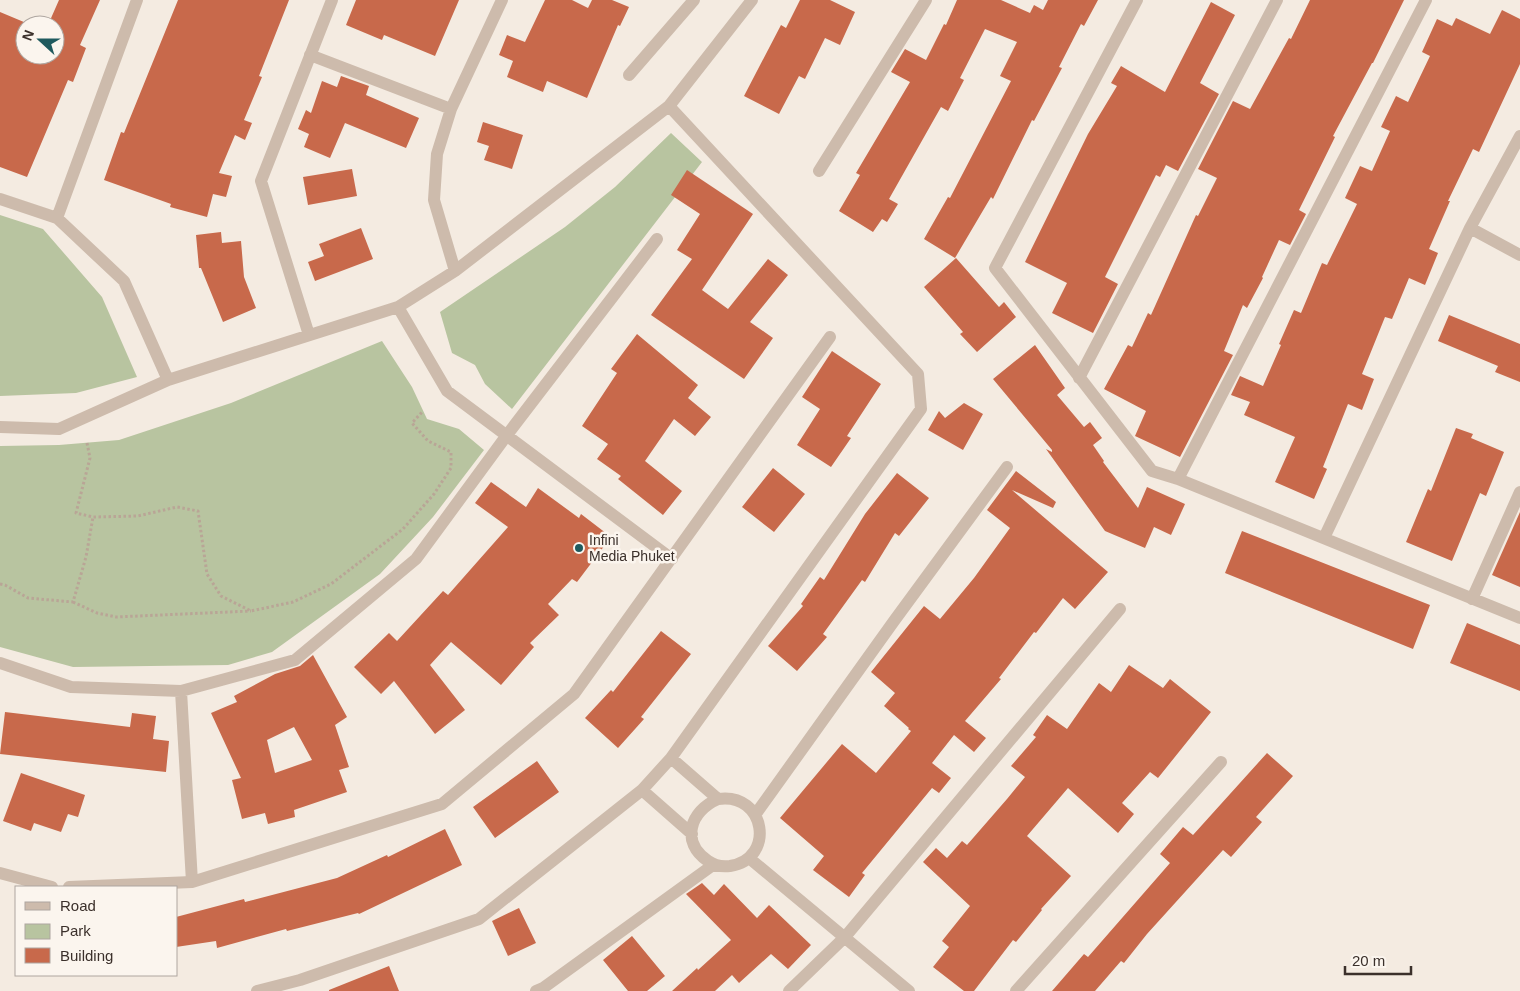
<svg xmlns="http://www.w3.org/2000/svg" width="1520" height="991" font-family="Arial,sans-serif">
<rect width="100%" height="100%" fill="#f4ebe1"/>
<!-- green -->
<path fill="#b8c4a0" d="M671,133l31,29 -190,247 -27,-25 -10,-19 -23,-12 -12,-41 125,-85 50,-40z
M0,215l43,14 59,68 35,80 -61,16 -76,3z
M382,341l30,46 15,32 32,10 25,21 -51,67 -53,57 -108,78 -44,13 -155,2 -73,-20v-201l59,-1 60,-5 112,-37z"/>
<!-- building -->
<path fill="#c8694b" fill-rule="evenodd" d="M59,0h41l-20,45 6,3 -13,34 -5,-2 -41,97 -27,-10v-155l31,13h-6v30h30v-30h-7z
M178,0h111l-30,76 3,1 -18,43 8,3 -7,17 -10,-5 -16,38 13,3 -6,21 -13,-3 -6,23 -37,-10 1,-3 -67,-24 17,-48 3,1z
M356,0h103l-24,56 -51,-21 -2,5 -36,-15z
M545,0h27l16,8 4,-8h20l17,7 -9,19 -2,-1 -31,73 -40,-17 -4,11 -36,-15 6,-16 -14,-6 8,-20 18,7z
M800,0h30l25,12 -15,33 -15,-7 -20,41 -6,-3 -20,38 -35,-18 37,-71 5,3z
M957,0h44l29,13 4,-8 9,5 5,-10h50l-14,26 -3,-2 -22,43 3,1 -28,53 -2,-1 -39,79 -2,-2 -36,61 -31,-19 24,-42 2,1 61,-117 -11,-5 17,-34 -32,-13 -25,49 4,2 -16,31 -7,-4 -52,92 9,5 -11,18 -5,-3 -9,13 -34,-21 21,-36 -4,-2 54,-91 -19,-10 14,-23 21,11 18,-36 2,1z
M1310,0h94l-31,63h-1l-39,73 2,1 -36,73 7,4 -16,31 -11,-5 -17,37 1,1 -16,30 -4,-3 -19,46 9,4 -53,102 -45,-21 11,-25 -42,-22 24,-44 4,2 16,-34 3,2 45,-100 2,1 19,-38 -19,-9 35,-68 17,8 39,-71 2,1z
M1211,2l24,13 -35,68 19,11 -41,77 -12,-6 -6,12 -4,-2 -51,102 13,7 -25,49 -41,-20 15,-30 -42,-21 63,-128 29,-48 -6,-3 10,-17 44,26z
M1502,10l18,9v45l-41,88 -6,-3 -25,52h2l-21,48 9,4 -13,32 -16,-7 -17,41 -7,-2 -23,57 12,5 -12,31 -14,-6 -25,63 4,2 -13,30 -39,-17 20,-45 -51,-22 6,-13 -19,-7 9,-19 23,10 18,-41 -2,-1 15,-34 7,3 21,-50 5,2 30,-61 -12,-6 15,-32 12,5 18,-40 -9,-4 15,-31 12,6 22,-46 -8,-4 15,-33 15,7 4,-8 34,16z
M341,76l28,10 -3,9 53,23 -13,30 -61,-25 -15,35 -26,-11 5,-13 -11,-5 8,-19 5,3 11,-32 15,6z
M483,122l40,13 -11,34 -28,-9 5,-14 -12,-4z
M352,169l5,27 -49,9 -5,-28z
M687,170l66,44 -51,76 26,19 40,-50 20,16 -38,47 23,16 -29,41 -93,-64 41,-56 -15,-9 23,-36 -29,-19z
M361,228l12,31 -58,22 -7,-19 16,-6 -5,-12z
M221,232l1,11 19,-2 3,36 12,31 -33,14 -22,-54h-2l-3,-33z
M956,258l43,49 5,-5 12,15 -39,35 -17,-18 3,-2 -39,-45z
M1449,315l71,29v38l-25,-10 3,-6 -60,-25z
M637,334l61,51 -10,13 23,19 -16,19 -21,-17 -29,42 37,30 -19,24 -45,-36 3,-3 -24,-17 11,-15 -26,-18 35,-53 -6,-4z
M1035,345l30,43 -8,7 27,32 6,-5 12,16 -9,7 11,16 -1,1 35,46 9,-21 38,17 -14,31 -17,-8 -9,21 -40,-17 -59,-82 6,3v-2l-59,-71z
M832,351l49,33 -34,52 4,2 -20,29 -34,-22 23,-36 -18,-12z
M964,403l19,11 -20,36 -35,-20 11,-19 6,7z
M1456,428l17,6 -2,4 33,14 -18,44 -6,-3 -28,68 -46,-19 22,-53 3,2z
M773,468l32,26 -31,38 -32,-25z
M1016,471l40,31 -3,6 -41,-18 96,82 -33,37 -12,-11 -27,35 -2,-1 -35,46 2,1 -36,42 21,17 -12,14 -20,-17 -22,28 19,15 -12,15 -7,-5 -70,85 3,2 -16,22 -36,-27 11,-14 -44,-38 62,-74 34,29 35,-42 -3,-2 1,-1 -25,-22 11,-13 -24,-21 53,-66 16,13 34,-41 36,-50 -23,-18z
M897,473l32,25 -30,38 -4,-3 -30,49 -3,-2 -39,54 4,3 -30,34 -29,-25 35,-40 -2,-2 19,-27 4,3 41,-66z
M491,482l35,25 12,-19 41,30 2,-4 30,23 -34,45 -5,-3 -24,25 11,11 -29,28 4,4 -33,38 -50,-43 -21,23 35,45 -30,24 -41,-53 -13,13 -27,-27 35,-34 8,8 46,-50 5,4 60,-68 -33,-24z
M1520,512v75l-28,-12z
M1242,531l188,74 -17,44 -188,-76z
M1467,623l53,22v46l-70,-28z
M661,631l30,23 -50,63 3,2 -26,29 -33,-30 26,-28 2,2z
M313,655l34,62 -12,8 14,42 -10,3 8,22 -53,18 1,7 -27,7 -3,-11 -23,6 -10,-39 9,-2 -30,-65 26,-11 -3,-6 41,-22 25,-8zM294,727l18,33 -37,13 -8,-33z
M1129,665l34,23 7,-9 41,33 -53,66 -8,-6 -28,31 12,11 -16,19 -50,-45 -41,48 44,40 -30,33 1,1 -26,32 -3,-2 -39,51h-10l-31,-24 16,-20 -7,-6 28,-35 -47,-44 13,-14 11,10 15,-17 5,4 40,-46 18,-22 -14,-11 25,-29 -3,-2 14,-20 20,14 32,-46 12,9z
M5,712l125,15 2,-14 24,3 -3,23 16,2 -3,31 -166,-18z
M1267,753l26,23 -37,41 6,5 -31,35 -8,-7 -76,84 -23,29 -3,-2 -26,30h-43l32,-37 4,3 82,-94 -10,-9 23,-27 10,8z
M537,761l22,31 -64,46 -22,-31z
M21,773l64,22 -7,22 -10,-3 -7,18 -27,-9 -3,8 -28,-10z
M445,829l17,36 -103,49 -1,-1 -71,18 -1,-2 -69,19 -1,-7 -40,6v-30l68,-18 1,3 92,-24 50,-23 1,2z
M702,883l12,12 10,-11 33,34 12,-13 42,40 -23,24 -17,-15 -32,29 -7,-8 -17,16h-43l25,-23 1,2 33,-30 -45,-46z
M519,908l17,35 -28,13 -16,-35z
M632,936l33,40 -18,15h-19l-25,-31z
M389,966l10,25h-70v-1z"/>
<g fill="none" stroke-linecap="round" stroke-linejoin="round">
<!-- path -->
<path stroke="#b9a596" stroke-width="3" stroke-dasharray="2.5 2.5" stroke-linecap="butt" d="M87,443l3,15 -14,55 17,4 45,-1 39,-9 21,4 9,63 14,22 30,15 42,-9 38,-18 72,-55 31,-35 17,-26v-16l-23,-11 -16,-18 11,-12
M0,584l5,1 23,13 45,4 13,-45 7,-40
M73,602l24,11 19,4 135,-6"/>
<!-- minor -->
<path stroke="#cdbbac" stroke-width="12" d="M1137,0l-142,268 157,203 26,8 342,139
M310,55l141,54
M629,75l65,-75
M819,171l107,-171
M0,199l57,19 67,63 44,99
M57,218l80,-218
M1470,228l50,27
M455,271l-21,-71 3,-46 14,-45 51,-109
M398,307l49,84 225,168
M309,335l-48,-154 71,-181
M1079,378l198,-378
M0,427l59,2 109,-49 230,-73 57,-36 214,-165 83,-106
M1178,479l248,-479
M1324,538l146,-310 50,-92
M1472,599l48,-107
M0,663l71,24 110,4 114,-31 121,-101 91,-124 150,-196
M181,691l11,191
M671,758l47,41c48,-7 58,60 12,67 -8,1 -15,0 -22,-5 -28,-19 -18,-50 10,-62
M642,790l50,44
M755,815l139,-194 113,-154
M749,858l160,133
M0,873l52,14
M69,887l123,-5 250,-78 132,-110 256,-357
M257,991l43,-11 179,-61 163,-129 29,-32 250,-349 -3,-35 -249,-268
M536,991l7,-3 170,-123
M789,991l56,-54 275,-328
M1016,991l205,-229"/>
</g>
<!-- markers -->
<circle fill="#1f5a5e" stroke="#fbf5ee" stroke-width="2" cx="579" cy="548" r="5"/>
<g text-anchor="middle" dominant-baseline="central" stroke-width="5" stroke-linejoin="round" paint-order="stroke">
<!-- poi labels -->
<g font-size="14" fill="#3b302b" stroke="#fbf5ee" text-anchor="start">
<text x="589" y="540">Infini<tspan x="589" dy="16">Media Phuket</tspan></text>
</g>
</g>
<!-- legend -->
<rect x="15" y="886" width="162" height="90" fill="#fbf5ee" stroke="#aea6a0"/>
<rect x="25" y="902" width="25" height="8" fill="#cdbbac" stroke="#aea6a0"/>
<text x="60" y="911" font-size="15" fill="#3b302b">Road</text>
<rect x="25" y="924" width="25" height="15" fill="#b8c4a0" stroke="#aea6a0"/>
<text x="60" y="936" font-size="15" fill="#3b302b">Park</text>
<rect x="25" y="948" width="25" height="15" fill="#c8694b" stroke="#aea6a0"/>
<text x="60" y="961" font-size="15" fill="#3b302b">Building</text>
<!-- north arrow -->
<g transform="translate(40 40) rotate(291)"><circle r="24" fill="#fbf5ee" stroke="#aea6a0"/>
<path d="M0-4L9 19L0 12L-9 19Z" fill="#1f5a5e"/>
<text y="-8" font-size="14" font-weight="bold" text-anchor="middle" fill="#3b302b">N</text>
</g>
<!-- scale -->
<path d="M1345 966v8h66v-8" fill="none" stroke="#3b302b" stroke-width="2.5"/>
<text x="1352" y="966" font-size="15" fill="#3b302b" stroke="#fbf5ee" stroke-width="4" paint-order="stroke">20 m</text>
</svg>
